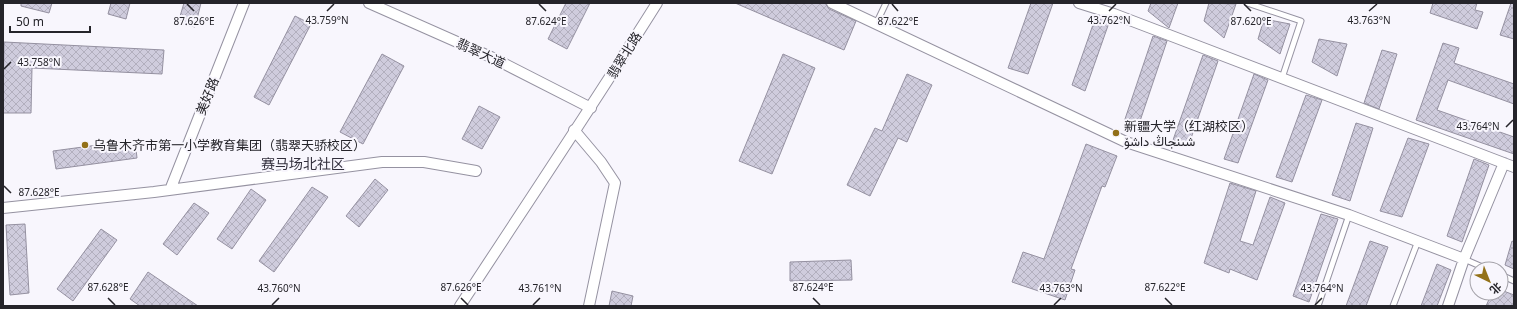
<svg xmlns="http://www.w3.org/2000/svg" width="1517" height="309" font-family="'Noto Sans',Vazirmatn,'Noto Sans SC',sans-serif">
<defs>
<pattern id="building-cross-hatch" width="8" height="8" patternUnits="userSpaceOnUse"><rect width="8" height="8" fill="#cfccdd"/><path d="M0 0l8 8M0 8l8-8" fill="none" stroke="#b2afbe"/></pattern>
</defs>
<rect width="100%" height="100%" fill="#f8f6fd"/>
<!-- building -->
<path fill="url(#building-cross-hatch)" stroke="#9591a1" d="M21,3h31l-3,10 -28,-7z
M111,3h19l-4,16 -18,-5z
M184,3h17l-6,24 -17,-4z
M566,3h24l-23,46 -19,-10z
M735,3h90l4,6 27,12 -12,29z
M1031,3h22l-25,71 -20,-6z
M1151,3h27l-9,25 -21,-17z
M1209,3l27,1 -12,34 -20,-17z
M1433,3h44l-2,7 8,2 -6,17 -47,-16z
M1511,3h3v36l-14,-4z
M295,16l16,8 -42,81 -15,-8z
M1096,16l14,4 -25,71 -13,-6z
M1264,19l26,5 -10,30 -22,-15z
M1153,36l14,5 -29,86 -14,-5z
M1319,39l28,5 -10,32 -25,-14z
M4,42l160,8 -2,24 -130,-6 -1,45h-28z
M1443,43l16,5 -5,15 60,21v20l-66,-24 -11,30 77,27v17l-98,-34z
M1382,50l15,4 -18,55 -15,-6z
M382,54l22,12 -41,78 -23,-12z
M783,54l32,14 -43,106 -33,-13z
M1203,55l15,6 -29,83 -16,-4z
M907,74l25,11 -25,57 -9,-4 -28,58 -23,-11 28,-57 7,3z
M1254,74l14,6 -30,83 -14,-4z
M1306,95l16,5 -30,82 -16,-5z
M479,106l21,11 -18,32 -20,-10z
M1356,123l17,5 -23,73 -18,-6z
M1408,138l21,6 -27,73 -22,-6z
M135,140l2,18 -81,11 -3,-18z
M1086,144l31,12 -12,31 -3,-1 -31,83 4,1 -10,30 -53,-18 11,-30 21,7z
M1474,159l15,6 -27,77 -15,-6z
M375,179l13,11 -29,37 -13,-11z
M1230,183l26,8 -16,50 13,4 17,-48 15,6 -28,77 -27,-11 -1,4 -25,-10z
M312,187l16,10 -54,75 -15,-11z
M251,189l15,11 -34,49 -15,-10z
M194,203l15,10 -32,42 -14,-11z
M1321,214l17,5 -29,83 -16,-6z
M25,224l4,69 -19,2 -4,-70z
M101,229l16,11 -44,61 -16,-12z
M1370,241l18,6 -22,59h-20z
M1512,241l2,1v27l-9,-4z
M851,260l1,20 -62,1v-19z
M1437,264l14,6 -14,36h-16z
M148,272l50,34h-58l-10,-7z
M1501,290l13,5v11h-28l6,-13h9z
M612,291l21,5 -2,10h-22z"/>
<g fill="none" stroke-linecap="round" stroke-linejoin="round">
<!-- lane casing -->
<g stroke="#9592a1" stroke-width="7">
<path id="lane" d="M1247,3l54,18 -19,57
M876,24l10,-21
M1464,259l23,10
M1501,275l13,6
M1318,306l31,-91
M1393,306l25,-65"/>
</g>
<!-- street casing -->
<g stroke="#9592a1" stroke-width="12">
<path id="street" d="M369,3l122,54 100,51
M832,3l294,139 223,73 115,44
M1079,3l35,11 400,153
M574,130l27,32 14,21 -26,123
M170,190l74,-187
M3,208l151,-16 228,-30h42l52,9
M460,306c66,-101 133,-201 197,-303
M1448,306l16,-47 40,-96"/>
</g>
<!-- lane -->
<use href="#lane" stroke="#fff" stroke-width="5"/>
<!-- street -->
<use href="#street" stroke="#fff" stroke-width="10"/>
</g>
<!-- ticks -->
<path fill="none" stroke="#25242a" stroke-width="1.5" d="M187,4l7,7M539,4l7,7M892,4l6,7M1244,4l7,7M327,11l7,-7M1109,11l7,-7M1369,11l8,-7M4,69l7,-7M1506,127l7,-7M4,186l7,7M108,298l7,7M461,298l7,7M813,298l7,7M1165,298l7,7M272,305l7,-7M533,305l7,-7M1054,305l7,-7M1315,305l7,-7"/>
<!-- markers -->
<g fill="#937118" stroke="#f8f6fd" stroke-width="1.5">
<circle cx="1116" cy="133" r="4"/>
<circle cx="85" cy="145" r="4"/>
</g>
<g text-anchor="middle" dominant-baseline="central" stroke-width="4" stroke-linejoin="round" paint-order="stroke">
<!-- street labels -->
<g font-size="13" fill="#25242a" stroke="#f8f6fd">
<text transform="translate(481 53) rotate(25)">翡翠大道</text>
<text transform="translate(624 55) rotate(-58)">翡翠北路</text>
<text transform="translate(207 96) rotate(-68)">美好路</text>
</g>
<!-- poi labels -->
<g font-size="13" fill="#25242a" stroke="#f8f6fd" text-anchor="start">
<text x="1124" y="126">新疆大学（红湖校区）<tspan x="1124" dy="15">شىنجاڭ داشۆ</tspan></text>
<text x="93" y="145">乌鲁木齐市第一小学教育集团（翡翠天骄校区）</text>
</g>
<!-- neighbourhood labels -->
<g font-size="14" fill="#322f3c" stroke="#f8f6fd">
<text x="303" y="163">赛马场北社区</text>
</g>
</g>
<g font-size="10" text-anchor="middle" fill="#25242a" stroke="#f8f6fd" stroke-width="4" stroke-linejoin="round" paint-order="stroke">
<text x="327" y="24">43.759°N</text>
<text x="1109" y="24">43.762°N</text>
<text x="1369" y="24">43.763°N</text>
<text x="194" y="25">87.626°E</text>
<text x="546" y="25">87.624°E</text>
<text x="898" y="25">87.622°E</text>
<text x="1251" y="25">87.620°E</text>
<text x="39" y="66">43.758°N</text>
<text x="1478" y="130">43.764°N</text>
<text x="39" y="196">87.628°E</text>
<text x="108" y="291">87.628°E</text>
<text x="461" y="291">87.626°E</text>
<text x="813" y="291">87.624°E</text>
<text x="1165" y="291">87.622°E</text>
<text x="279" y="292">43.760°N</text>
<text x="540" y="292">43.761°N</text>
<text x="1061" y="292">43.763°N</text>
<text x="1322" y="292">43.764°N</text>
</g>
<!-- border -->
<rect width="1517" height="309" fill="none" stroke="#25242a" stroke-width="8"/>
<!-- north arrow -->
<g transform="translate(1489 281) rotate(137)"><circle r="19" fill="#f8f6fd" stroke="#a4a2a9"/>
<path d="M0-3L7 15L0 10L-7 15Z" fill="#937118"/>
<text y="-6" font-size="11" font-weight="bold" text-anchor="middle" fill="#25242a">北</text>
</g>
<!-- scale -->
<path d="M10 26v6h80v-6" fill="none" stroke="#25242a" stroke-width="2"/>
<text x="16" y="26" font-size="12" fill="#25242a" stroke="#f8f6fd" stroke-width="3" paint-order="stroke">50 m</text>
</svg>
